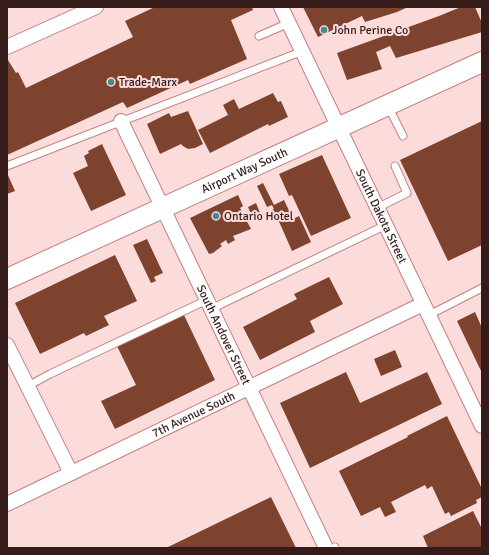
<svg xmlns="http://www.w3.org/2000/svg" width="489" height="555" font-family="Signika,sans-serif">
<rect width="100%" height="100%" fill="#fbdcdb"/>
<!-- building -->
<path fill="#7d432e" d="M155,7h97l1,3 -22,10 16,39 -57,25 -2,-4 -61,28 -4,-6 -116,53v-94l1,-1 8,13 2,-1 8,16 107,-51 -8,-16z
M303,7h105l-11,5 -32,10 -3,-6 -44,21z
M461,7h14l7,16v9l-86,26 -6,-12 -14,6 6,17 -35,11 -10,-27 102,-37z
M273,93l5,9 3,-1 7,16 -19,9 -1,-2 -58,29 -12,-23 30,-15 -5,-10 11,-6 5,10z
M188,111l15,33 -8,4 -7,1 -5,-3 -2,-2 -21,10 -13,-30 22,-11 2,4z
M482,121v124l-34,16 -48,-101z
M102,144l24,51 -35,16 -18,-38 15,-7 -4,-10 5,-3 -1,-2z
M322,155l29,63 -40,18 -19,-41 -3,1 -10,-22z
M7,173l8,18 -8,3z
M263,183l11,22 10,-5 9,19 6,-3 12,26 -19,9 -15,-34 -6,3 -3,-8 6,-3 -2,-4 -5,2 -10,-21z
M238,195l5,11 -3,2 11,21 -18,7 2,4 -7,4 -2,-4 -6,4 2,2 -9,7 -4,1 -19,-36z
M256,203l6,15 -8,3 -6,-14z
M147,239l16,34 -9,4 2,4 -5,2 -18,-38z
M115,255l22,46 -33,15 5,9 -23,11 -2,-3 -44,21 -25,-51z
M329,277l14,27 -33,17 5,11 -55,28 -17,-33 54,-28 -3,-5z
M475,312l7,16v45l-25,-52z
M183,313l32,67 -100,49 -14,-28 35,-16 -19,-39z
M395,350l7,17 -21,9 -7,-17z
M346,372l14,31 67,-31 15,32 -132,64 -30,-65z
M447,416l35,73v8l-6,3 1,3 -26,13 -2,-4 -4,2 -13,-28 -5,3 -2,-4 -34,17 5,10 -11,5 -5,-10 -19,9 -22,-45 69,-34 -1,-1z
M271,497l25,51h-130z
M473,511l9,18v19h-54l-5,-12z"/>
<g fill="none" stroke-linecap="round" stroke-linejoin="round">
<!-- lane casing -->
<g stroke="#c47f7e" stroke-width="9">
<path id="lane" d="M259,36l30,-13
M388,106l15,30
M7,166l296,-115
M377,208l30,-15 -12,-27
M211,309l175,-84
M429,315l53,-27
M28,386l22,-12 157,-74
M334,548l1,-1"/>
</g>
<!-- street casing -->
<g stroke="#c47f7e" stroke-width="16">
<g id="street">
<path id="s1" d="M281,7l201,419"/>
<path d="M7,47l89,-40"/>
<path id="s2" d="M121,121l205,427"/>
<path d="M7,345l64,128"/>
<path id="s3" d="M7,504l416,-200"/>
</g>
</g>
<!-- secondary casing -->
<g stroke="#c47f7e" stroke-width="22">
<g id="secondary">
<path id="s4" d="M7,279l475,-217"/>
</g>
</g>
<!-- lane -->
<use href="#lane" stroke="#fff" stroke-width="7"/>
<!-- street -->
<use href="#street" stroke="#fff" stroke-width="14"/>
<!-- secondary -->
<use href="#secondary" stroke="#fff" stroke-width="20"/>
</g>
<!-- markers -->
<g fill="#438b8f" stroke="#fbdcdb" stroke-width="1.5">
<circle cx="324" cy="30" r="4"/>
<circle cx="111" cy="82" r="4"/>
<circle cx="216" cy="216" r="4"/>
</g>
<g text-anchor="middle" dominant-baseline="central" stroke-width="4" stroke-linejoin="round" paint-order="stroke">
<!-- poi labels -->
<g font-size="12" fill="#361b1b" stroke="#fbdcdb" text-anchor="start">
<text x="332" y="30">John Perine Co</text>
<text x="119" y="82">Trade-Marx</text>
<text x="224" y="216">Ontario Hotel</text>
</g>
<!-- street labels -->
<g font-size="12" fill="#361b1b" stroke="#fbdcdb">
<text stroke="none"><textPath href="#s4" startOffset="261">Airport Way South</textPath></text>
<text stroke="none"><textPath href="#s1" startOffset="232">South Dakota Street</textPath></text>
<text stroke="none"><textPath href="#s2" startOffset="237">South Andover Street</textPath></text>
<text stroke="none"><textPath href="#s3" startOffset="207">7th Avenue South</textPath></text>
</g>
</g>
<!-- border -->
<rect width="489" height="555" fill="none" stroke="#361b1b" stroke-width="16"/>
</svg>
